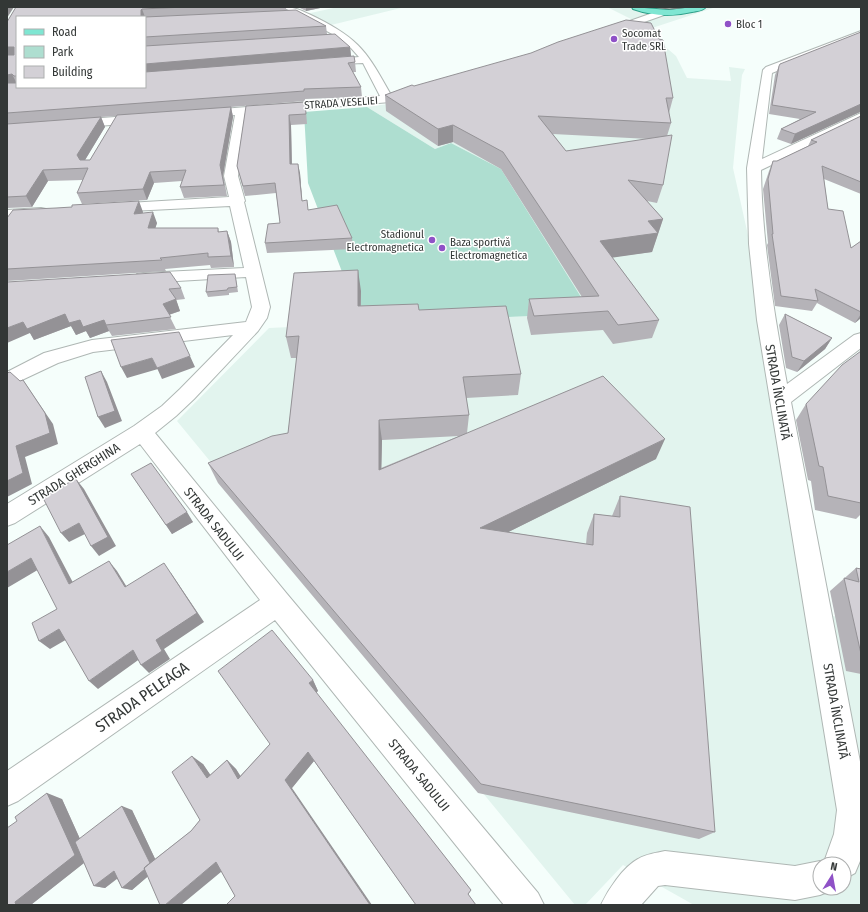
<svg xmlns="http://www.w3.org/2000/svg" width="868" height="912" font-family="'Fira Sans Condensed',sans-serif">
<rect width="100%" height="100%" fill="#f5fefb"/>
<!-- built -->
<path fill="#e2f4ee" fill-rule="evenodd" d="M338,7h67l-74,18 -25,-11z
M607,7h109l-70,23 30,26 11,22 44,3 -2,-14 16,2 -3,6 -9,93 100,448 28,6v283h-167l-71,-40 -38,40h-10l-398,-484 92,-93 322,-15 -90,-144 -50,-26 -16,6 -68,-42 42,-6 232,-77zM820,864h24v24h-24z"/>
<!-- green -->
<path fill="#aeded0" d="M367,107l68,42 16,-6 50,26 90,144 -229,11 -54,-141 -4,-71z"/>
<g fill="none" stroke-linecap="round" stroke-linejoin="round">
<!-- minor casing -->
<g stroke="#afb7b4" stroke-width="2">
<path id="minor" d="M283,7c14,0 21,5 34,11 44,22 51,36 74,77h27l2,2 -2,2 -4,1 -167,14 -9,62 7,25 -1,1 26,105 -3,11 -9,13 -64,68 -18,17 -21,17 132,161 251,299 6,12h-40l-229,-285 -257,181 -11,5v-35l253,-171 -120,-156 -125,79 -8,3v-22l127,-78 28,-20 18,-17 53,-54 -140,17 -35,11 -51,24v-15l37,-19 48,-13 154,-18 6,-15 -6,-30 -103,6 -6,-1 -2,-4 2,-4 6,-1 101,-5 -14,-62 -119,6 -5,-1 -2,-3 2,-3 5,-1 118,-7 -5,-21 11,-61 -33,3 -4,-1 -2,-3 2,-3 182,-15 -17,-33 -42,2 -1,-2 5,-3 34,-3 -8,-9 -17,-13z
M661,10l5,3 -2,2 -51,18 -3,1 -5,-3 2,-2z
M861,31v6l-89,36 -10,86 99,-46v9l-100,48c1,72 13,143 26,214l67,-49 7,-2v15l-70,54 70,365 -1,94 -5,12 -11,6v-15h-24v24h13l-1,2 -12,5 -25,5 -130,-15 -7,1 -17,19h-40c7,-15 22,-38 37,-46 8,-5 18,-6 27,-8l130,15 25,-5 4,1 10,-28 3,-24 -80,-490 -8,-76 -2,-76 16,-98 3,-3z
M143,115l4,1 2,3 -2,3 -73,6 -4,-1 -2,-3 2,-3 4,-1z
M41,208l5,1 2,3 -2,3 -39,3v-8z"/>
</g>
<!-- major casing -->
<g stroke="#2c9e88" stroke-width="2">
<path id="major" d="M632,7l37,3 23,-3h14c-3,4 -9,4 -14,5 -21,5 -39,4 -59,-3z"/>
</g>
<!-- minor -->
<use href="#minor" fill="#fff" fill-rule="evenodd"/>
<!-- major -->
<use href="#major" fill="#7fe6d2" fill-rule="evenodd"/>
<!-- tram -->
<path stroke="#7c8280" stroke-width="1" d="M650,7l20,2 20,-2"/>
</g>
<!-- wall -->
<path fill="#b5b3b8" fill-rule="evenodd" d="M16,7h270v4l40,15 1,8 23,13 1,9 4,6 1,10h-3l8,15 1,10 -57,2v2l-74,6 2,10 -10,59 4,20 -43,2 -4,-11 2,-6 -28,2 -7,17 -65,4 -5,-11 6,-13 -35,1 -16,26 -25,1v-186zM17,17h128v70h-128zM117,116l-27,44h-5l20,-33 -4,-10z
M298,7h27l-19,4z
M861,32v80h-1l-69,32 -14,-5 4,-10 19,-10 -31,-5 6,-39 4,-9z
M414,86l259,12 -4,15 2,10 -4,13 -4,49 -6,18 -10,-2 16,18 -11,33 -40,5 47,63 -7,18 -39,6 -10,-14 -72,5 -4,-17 2,-19 53,-2 -81,-128 -48,-27 -15,4 -52,-35 -1,-16zM553,134l96,5 -83,12z
M246,106l60,5 1,13 -16,1 1,39 8,9 2,28 6,9 44,28 1,11 -86,4 -2,-10 15,-20 -4,-30 -31,3 -8,-30z
M861,116v78l-37,-15 4,30 23,39 10,-7v77l-6,5 -38,-20 -5,8 -37,-5 -8,-61 1,-2 -5,-54 6,-18 4,-10h4l31,-15 3,-6z
M143,212v1l14,10 -2,5h63l1,4 8,-1 4,11 3,25 -23,1 -1,-3 -45,4 1,2 -159,10v-63z
M235,274l1,5 2,13 -9,1v2l-21,2 -2,-5z
M7,282l174,6 4,11 -9,1 4,11 -11,4 7,14 -64,7 -3,-5 -19,7 -4,-7 -10,4 -5,-9 -37,14 -4,-7z
M361,291v15l58,4 102,64 -3,21 -52,3 3,17 -2,18 189,26 -148,73 78,12 1,-11 7,-19 18,2 8,-20 95,336 -16,7 -221,-46 -260,-310 -10,-20 80,-30 9,-75h-6l-5,-21zM459,436l-78,32 1,-28z
M785,314l47,24 -7,11 -28,23 -11,-4 -7,-43z
M861,351v163l-5,5 -41,-9 -4,-29 -3,-1 -12,-60 10,-16z
M131,474l62,48 -21,12z
M856,568l5,1v105l-15,-3 -16,-80z
M313,680l5,11 -2,2 155,197 -3,5 8,10h-60l-102,-144 -22,27 -57,108 -14,-25 -73,5 -16,14 -10,-2 -5,-9 -12,9 -11,-2 -10,-23 -52,41 -25,1 55,-106 18,40 52,-29 23,49 36,-28 9,-11 3,-56 7,11 17,-15 9,9 4,7 30,-32z"/>
<!-- shaded-wall -->
<path fill="#949296" d="M7,7h7l-7,11z
M306,7h19l-19,4z
M142,9l3,8h-4v-7z
M7,47h7l3,7 -10,3z
M350,47l1,9 -206,18v-10z
M12,74l5,10 -10,2v-11z
M861,104v6l-1,2 -69,32 4,-10z
M231,107l2,10 -10,59 4,20 -7,-31z
M289,115l2,10 1,49 -2,-10z
M101,117l4,10 -23,38 -5,-10z
M453,125v17l-15,4v-17z
M298,164l2,9 3,38 -1,-10z
M43,170l5,11 -16,26 -6,-11z
M150,172l4,11 -7,17 -4,-11z
M139,201l4,11 -5,13 -4,-11z
M153,212l4,11 -5,16 -4,-11z
M663,219l-11,33 -56,8 4,-19 48,-20z
M227,231l4,11 3,25 -3,-11z
M358,270l3,21 -1,36 -2,-21z
M176,299l4,12 -12,4 -5,-11z
M65,314l15,6h24l5,11 -19,7 -4,-7 -10,4 -5,-9 -37,14 -4,-7 -23,10v-15l16,-6z
M861,314v4l-6,5z
M832,338l-7,11 -28,23 7,-11z
M190,356l5,11 -33,12 -5,-11z
M152,358l6,11 -31,9 -6,-11z
M101,371l6,11 15,39 -17,7 -7,-11z
M23,380l30,44 5,20 -33,13 7,27 -25,13v-16l9,-35z
M379,420l3,20 -1,49 -2,-19z
M665,439l-9,20 -178,88 2,-19z
M76,479l8,10 32,57 -17,10 -8,-10z
M187,512l6,10 -21,12 -6,-9z
M79,523l8,10 -18,9 -8,-9z
M40,526l9,11 30,57 -10,-10z
M31,558l10,10 -34,20v-16z
M109,561l8,10 16,26 -8,-10z
M171,573l33,49 -40,27 6,10 -21,14 -8,-8 15,-25z
M59,629l10,9 -19,11 -11,-8z
M133,650l8,8 -43,31 -9,-8z
M313,680l5,11 -4,3 -5,-11z
M308,752l6,9 -22,27 80,117h-2l-85,-125z
M192,756l11,8 15,22 -11,-8z
M227,760l9,9 11,17 -9,-7z
M47,793l15,6 27,60 -57,45v1h-16l-1,-3z
M122,806l10,4 27,57 -27,23 -10,-2z
M216,862l11,5 -46,38h-16z
M114,871l10,2 -19,15 -11,-2z"/>
<!-- building -->
<path fill="#d3d0d6" stroke="#949296" d="M16,7h169l-43,2 -1,1v7h-124v59h-3l-2,-2 -5,1v-20h7v-8h-7v-25z
M296,10l30,16 -181,11v-20z
M626,20l25,3 8,16 4,1 10,58h-7l5,25 -133,-7 28,35 106,-16 -9,50 -35,-5 35,39 -15,2 10,12 -58,8 59,79 -41,5 -10,-14 -74,5 -5,-17 70,-3 -96,-144 -50,-27 -15,4 -53,-34 27,-10 2,1 117,-33 27,-11z
M861,32v72l-66,30 -14,-5 35,-17 -44,-7 7,-39 1,-2z
M335,34l15,13 -205,17v-18z
M354,56l1,6 -7,1 13,24 -57,2v2l-297,22v-30h10v4h128v-15z
M305,102l1,12 -17,1 1,49h8l4,37 5,-1 1,10 29,-5 15,33 -87,5 3,-19 12,-1 -5,-40 -32,3 -6,-20 9,-60z
M231,107l-11,58 4,20 -44,2 6,-17 -36,2 -7,17 -66,4 11,-25 -45,2 -17,26 -19,1v-73l94,-7 -24,38 3,5h10l27,-45z
M861,116v66l-39,-16 6,43 15,2 8,37 10,-7v71l-46,-23 3,12 -37,-5 -9,-62h1l-5,-55 5,-18h4l40,-19 -6,-2z
M139,201l-5,13 19,-2 -5,16h70v4l9,-1 4,25 -23,1v-4l-48,5 2,2 -155,9v-51l6,-8 43,-2 16,-1v-2z
M358,270v36l60,-2 1,6 87,-4 15,68 -58,3 6,38 -90,5v50l224,-94 62,63 -185,89 113,17 1,-31 26,3v-21l70,11 25,325 -234,-48 -273,-321 64,-27 16,-3 11,-97 -13,1 8,-64z
M170,272l11,16 -12,1 7,10 -13,5 8,13 -65,8 -2,-5 -21,7 -3,-7 -11,3 -4,-9 -38,15 -4,-7 -16,6v-46z
M235,274l2,13 -9,1 -1,2 -21,2 2,-17z
M785,314l47,24 -28,23 -12,-4z
M179,332l11,24 -33,12 -5,-10 -31,9 -10,-27z
M861,351v152l-33,-7 -5,-29 -4,-1 -13,-62 36,-39z
M101,371l14,40 -17,6 -13,-40z
M10,372l10,9 3,-1 22,33 5,20 -34,13 7,27 -16,8v-108z
M151,463l36,49 -21,13 -35,-51z
M76,479l32,58 -17,9 -12,-23 -18,10 -19,-37z
M40,526l29,58 40,-23 16,26 39,-24 33,50 -41,27 6,11 -21,14 -8,-15 -44,31 -30,-52 -20,12 -7,-18 25,-14 -26,-51 -24,14v-27z
M856,568l5,1v85l-17,-76 15,4z
M272,630l41,50 -4,3 162,207 -3,4 8,11h-60l-108,-153 -23,28 85,125h-144l9,-9 -19,-34 -51,43h-5l-16,-37 47,-37 9,-11 -28,-48 20,-16 15,22 20,-18 11,19 32,-35 -52,-73z
M47,793l28,62 -60,47 1,3h-9v-77l10,-7 -2,-4z
M122,806l28,57 -6,5 1,1 -23,19 -8,-17 -20,15 -19,-44z"/>
<!-- markers -->
<g fill="#8f51c7" stroke="#fff" stroke-width="1.5">
<circle cx="728" cy="24" r="4"/>
<circle cx="614" cy="39" r="4"/>
<circle cx="432" cy="240" r="4"/>
<circle cx="442" cy="248" r="4"/>
</g>
<g text-anchor="middle" dominant-baseline="central" stroke-width="3" stroke-linejoin="round" paint-order="stroke">
<!-- far-poi labels -->
<g font-size="11" fill="#333736" stroke="#fff" text-anchor="start">
<text x="736" y="24">Bloc 1</text>
<text x="622" y="33">Socomat<tspan x="622" dy="13">Trade SRL</tspan></text>
<text x="424" y="234" text-anchor="end">Stadionul<tspan x="424" dy="13">Electromagnetica</tspan></text>
<text x="450" y="242">Baza sportivă<tspan x="450" dy="13">Electromagnetica</tspan></text>
</g>
<!-- far-street labels -->
<g font-size="11" fill="#333736" stroke="#fff">
<text transform="translate(341 103) rotate(-4)">STRADA VESELIEI</text>
</g>
<!-- street labels -->
<g font-size="13" fill="#333736" stroke="#fff">
<text transform="translate(778 392) rotate(80)">STRADA ÎNCLINATĂ</text>
<text transform="translate(74 474) rotate(-32)">STRADA GHERGHINA</text>
<text transform="translate(214 524) rotate(52)">STRADA SADULUI</text>
<text transform="translate(836 711) rotate(80)">STRADA ÎNCLINATĂ</text>
<text transform="translate(419 775) rotate(51)">STRADA SADULUI</text>
</g>
<!-- near-street labels -->
<g font-size="16" fill="#333736" stroke="#fff">
<text transform="translate(142 697) rotate(-35)">STRADA PELEAGA</text>
</g>
</g>
<!-- border -->
<rect width="868" height="912" fill="none" stroke="#333736" stroke-width="16"/>
<!-- legend -->
<rect x="16" y="16" width="130" height="72" fill="#ffffff" stroke="#adafaf"/>
<rect x="24" y="29" width="20" height="6" fill="#7fe6d2" stroke="#adafaf"/>
<text x="52" y="36" font-size="12" fill="#333736">Road</text>
<rect x="24" y="46" width="20" height="12" fill="#aeded0" stroke="#adafaf"/>
<text x="52" y="56" font-size="12" fill="#333736">Park</text>
<rect x="24" y="66" width="20" height="12" fill="#d3d0d6" stroke="#adafaf"/>
<text x="52" y="76" font-size="12" fill="#333736">Building</text>
<!-- north arrow -->
<g transform="translate(832 876) rotate(11)"><circle r="19" fill="#ffffff" stroke="#adafaf"/>
<path d="M0-3L7 15L0 10L-7 15Z" fill="#8f51c7"/>
<text y="-6" font-size="11" font-weight="bold" text-anchor="middle" fill="#333736">N</text>
</g>
</svg>
